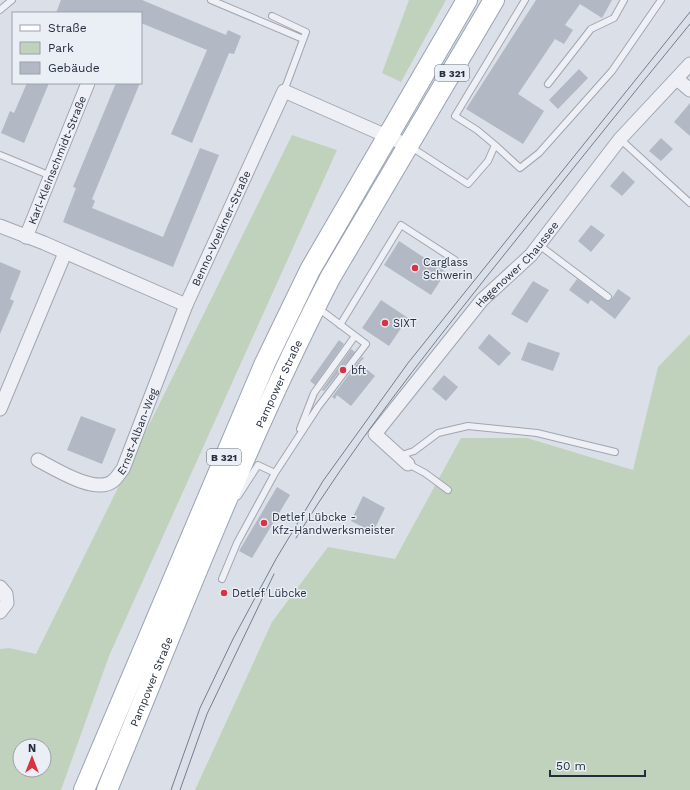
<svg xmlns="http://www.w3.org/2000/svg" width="690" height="790" font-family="'Work Sans',sans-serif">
<rect width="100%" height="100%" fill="#dbdfe7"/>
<!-- green -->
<path fill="#c0d2bb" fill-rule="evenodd" d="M409,0h37l-45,82 -19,-9z
M292,135l45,15 -228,506 -48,134h-61v-141l9,-1 27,6zM20,746h24v24h-24z
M690,334v456h-495l77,-168 56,-75 67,12 66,-121h66l106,32 25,-103z"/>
<!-- building -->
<path fill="#b2b8c4" d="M61,0h81l84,35 2,-5 13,6 -7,18 -5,-1 -37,90 -21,-9 36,-84 -66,-27v-10h-85z
M536,0h76l-10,18 -22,-14 -15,21 8,5 -9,14 -9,-5 -37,55 26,17 -21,33 -57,-35z
M579,69l9,9 -30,31 -9,-9z
M27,83h22l-25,60 -23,-10 9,-22 4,2z
M116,83h24l-48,116 3,2 -3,7 71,29 37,-89 19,7 -46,112 -110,-45 13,-34 -3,-1z
M690,103v33l-16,-14z
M661,138l12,11 -12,12 -12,-10z
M623,171l12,11 -13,14 -12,-10z
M591,225l14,10 -14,17 -13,-11z
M399,241l47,31 -15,23 -47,-30z
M0,262l21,9 -11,28 4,2 -14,33z
M577,279l30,22 4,-1 7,-11 13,9 -16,21 -24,-19 -3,4 -19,-14z
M533,281l16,9 -22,33 -16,-9z
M381,300l27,18 -19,28 -27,-18z
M489,334l22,19 -12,13 -21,-18z
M339,340l5,4 -29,41 -5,-4z
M528,342l32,11 -7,18 -32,-11z
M351,349l4,3 -31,39 -2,-1z
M362,357l2,1 -5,5 16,13 -24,30 -14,-11 -2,4 -3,-2z
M444,375l14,12 -12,14 -14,-12z
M81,416l35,13 -14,35 -35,-14z
M277,487l13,8 -38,63 -13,-7z
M363,496l22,12 -12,24 -22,-11z"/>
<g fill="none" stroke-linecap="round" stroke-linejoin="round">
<!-- service casing -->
<g stroke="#a0a6b1" stroke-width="8">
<path id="service" d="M211,0l92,39
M0,10l12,-10
M272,16l34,16 -22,59
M548,84l43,-55 23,-11 10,-18
M620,139l70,64
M495,145l25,23 19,-15 73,-82 49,-71
M411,147l57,37 20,-23 7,-16 -18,-15 -22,-14 70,-116
M0,155l51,21
M539,245l69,52
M340,325l61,-100 54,35
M300,429l14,-36 41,-57
M399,456l15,-5 24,-18 30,-7 69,7 78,19
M408,464l17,9 23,17
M238,496l20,-31 17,8 43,-66 48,-63 -48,-36
M222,579l15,-36 38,-70"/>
</g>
<!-- minor casing -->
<g stroke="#a0a6b1" stroke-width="15">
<g id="minor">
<path d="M677,79l13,11"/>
<path d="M0,226l44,17 142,62"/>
<path id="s1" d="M26,237l62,-154"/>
<path d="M0,409l65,-156"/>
<path id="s2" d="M38,460c17,9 58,35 75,21 4,-3 7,-9 10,-12l63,-164 98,-214 123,54"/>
<path id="s3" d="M408,464l-33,-30 107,-134 49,-45 89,-116 70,-75"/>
<path d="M0,587l6,7 1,9 -7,9"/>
</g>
</g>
<!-- primary casing -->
<g stroke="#99a3b4" stroke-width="22">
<g id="primary">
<path d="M84,790l181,-427 45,-93 157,-270"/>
<path id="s4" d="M107,790c71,-172 138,-347 223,-512l164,-278"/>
</g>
</g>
<!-- service -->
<use href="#service" stroke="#eef0f5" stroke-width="6"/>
<!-- minor -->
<use href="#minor" stroke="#eef0f5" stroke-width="13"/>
<!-- primary -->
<use href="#primary" stroke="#fff" stroke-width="20"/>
<!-- tram -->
<path stroke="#737d92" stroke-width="1" d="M296,538c57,-92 124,-177 192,-263 67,-84 134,-168 202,-251
M171,790l29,-82 33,-69 43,-80 47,-78 85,-118 282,-351
M180,790l27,-76 67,-140"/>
</g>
<!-- markers -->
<g fill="#d93343" stroke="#eaeef5" stroke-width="1.5">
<circle cx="415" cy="268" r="4"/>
<circle cx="385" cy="323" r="4"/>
<circle cx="343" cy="370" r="4"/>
<circle cx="264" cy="523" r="4"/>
<circle cx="224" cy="593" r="4"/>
</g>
<g text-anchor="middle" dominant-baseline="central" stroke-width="3" stroke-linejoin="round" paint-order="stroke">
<!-- shield labels -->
<g fill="#eaeef5" stroke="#5f6675" stroke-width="1">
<rect x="435" y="65" width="34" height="16" rx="3"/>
<rect x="207" y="449" width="34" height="16" rx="3"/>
</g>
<g font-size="10" font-weight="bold" fill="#242c3e">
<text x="452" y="73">B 321</text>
<text x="224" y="457">B 321</text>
</g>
<!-- street labels -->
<g font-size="11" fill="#242c3e" stroke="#eaeef5">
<text stroke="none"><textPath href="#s1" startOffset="83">Karl-Kleinschmidt-Straße</textPath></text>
<text stroke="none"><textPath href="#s2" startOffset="357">Benno-Voelkner-Straße</textPath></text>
<text stroke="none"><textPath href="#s3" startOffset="266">Hagenower Chaussee</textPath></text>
<text stroke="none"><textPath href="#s4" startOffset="441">Pampower Straße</textPath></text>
<text stroke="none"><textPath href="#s2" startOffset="137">Ernst-Alban-Weg</textPath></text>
<text stroke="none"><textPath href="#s4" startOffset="117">Pampower Straße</textPath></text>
</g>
<!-- poi labels -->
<g font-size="11" fill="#242c3e" stroke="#eaeef5" text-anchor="start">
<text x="423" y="262">Carglass<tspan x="423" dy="13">Schwerin</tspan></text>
<text x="393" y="323">SIXT</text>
<text x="351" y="370">bft</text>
<text x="272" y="517">Detlef Lübcke -<tspan x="272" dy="13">Kfz-Handwerksmeister</tspan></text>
<text x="232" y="593">Detlef Lübcke</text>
</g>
</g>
<!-- legend -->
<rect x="12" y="12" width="130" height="72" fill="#eaeef5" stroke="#9ba0ac"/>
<rect x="20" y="25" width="20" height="6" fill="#ffffff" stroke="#9ba0ac"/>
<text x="48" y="32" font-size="12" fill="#242c3e">Straße</text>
<rect x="20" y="42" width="20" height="12" fill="#c0d2bb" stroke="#9ba0ac"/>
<text x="48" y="52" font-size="12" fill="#242c3e">Park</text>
<rect x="20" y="62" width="20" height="12" fill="#b2b8c4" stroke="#9ba0ac"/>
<text x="48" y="72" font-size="12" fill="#242c3e">Gebäude</text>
<!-- north arrow -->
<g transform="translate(32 758)"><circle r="19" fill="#eaeef5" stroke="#9ba0ac"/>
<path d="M0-3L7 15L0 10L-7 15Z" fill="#d93343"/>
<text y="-6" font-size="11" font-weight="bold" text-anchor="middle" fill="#242c3e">N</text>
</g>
<!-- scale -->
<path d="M550 770v6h95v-6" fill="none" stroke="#242c3e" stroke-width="2"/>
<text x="556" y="770" font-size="12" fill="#242c3e" stroke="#eaeef5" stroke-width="3" paint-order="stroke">50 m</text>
</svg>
